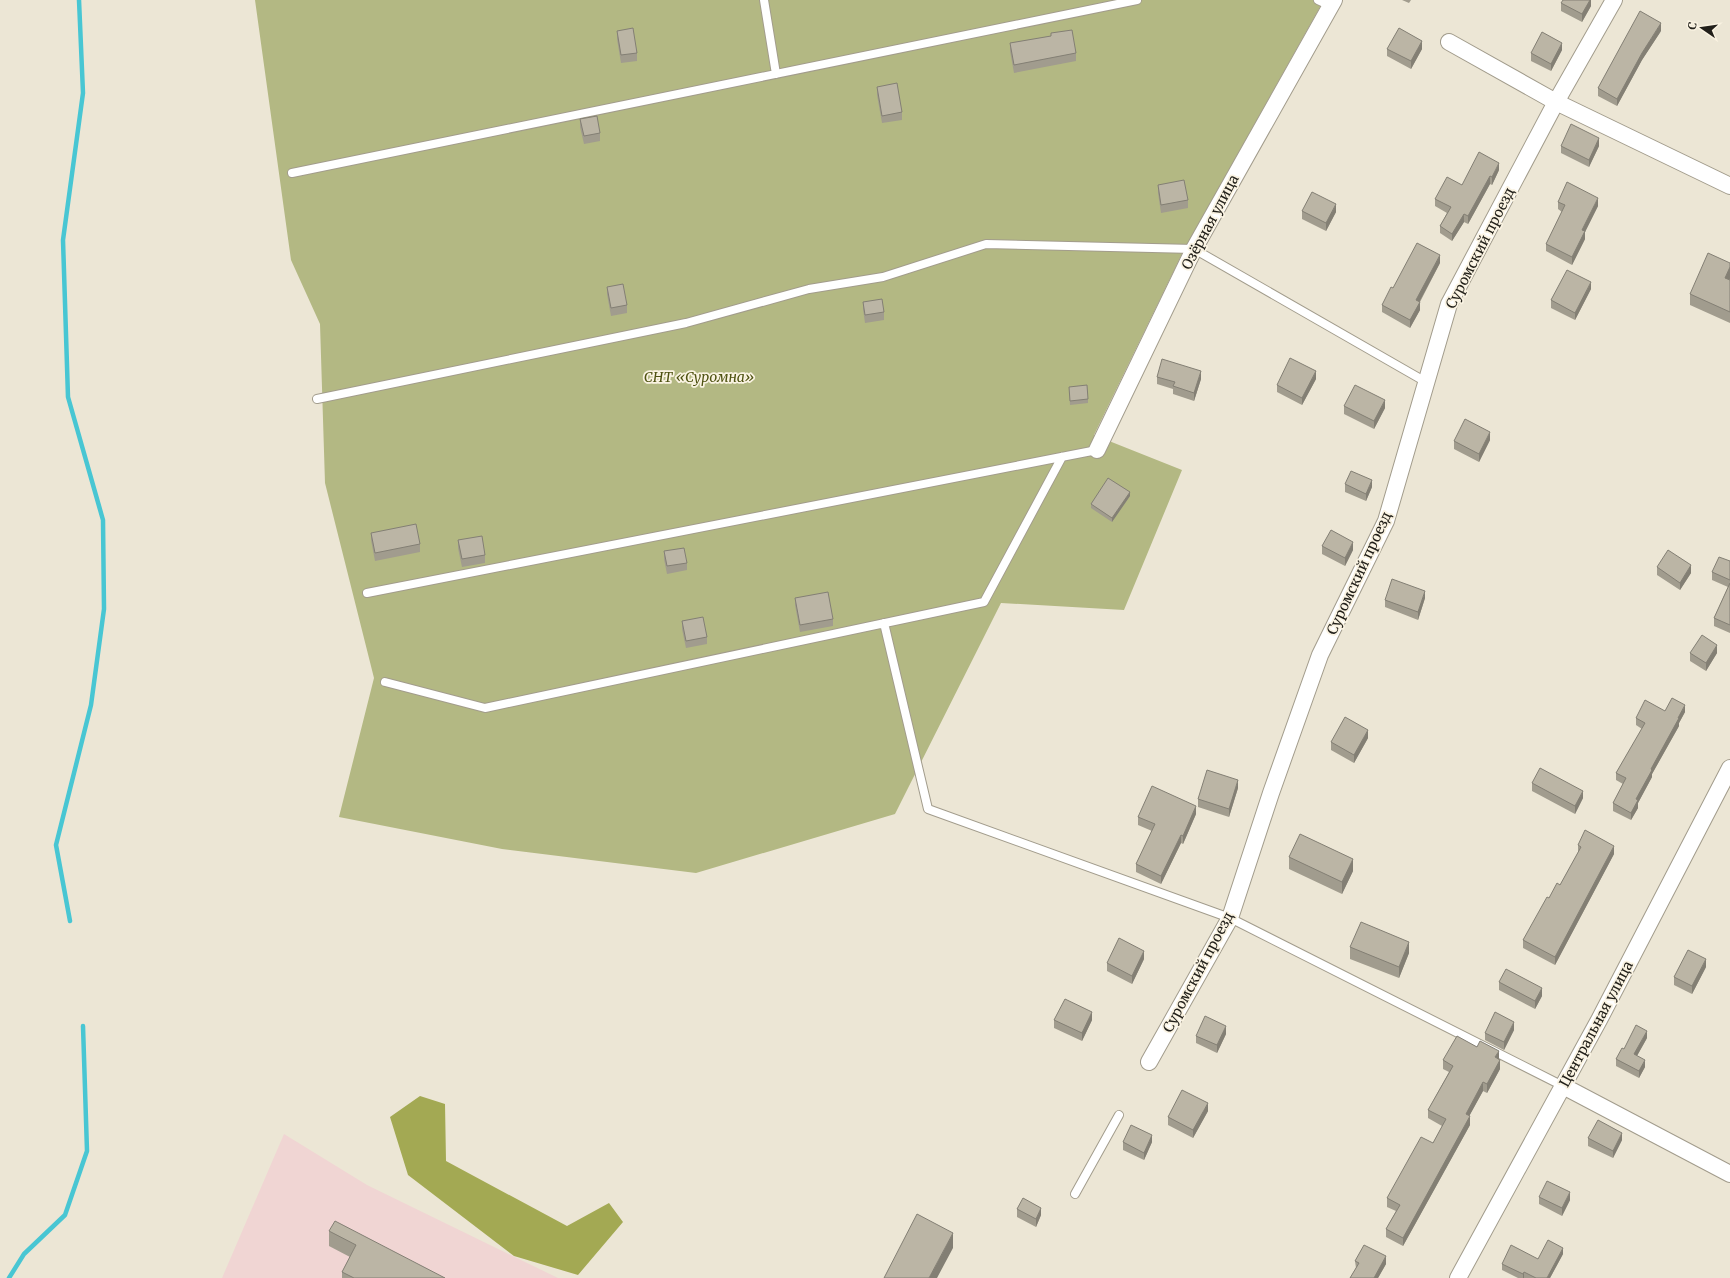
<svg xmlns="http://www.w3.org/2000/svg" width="1730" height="1278" font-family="Merriweather,serif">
<rect width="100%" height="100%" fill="#ece6d5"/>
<!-- industrial -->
<path fill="#f0d5d3" d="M284,1134l83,51 191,93h-336z"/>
<!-- green -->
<path fill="#b3b883" d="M255,0h1069l-141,252 -89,183 88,35 -58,140 -123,-7 -106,211 -199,59 -194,-24 -163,-32 35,-139 -49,-195 -5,-159 -29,-64z"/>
<!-- forest -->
<path fill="#a3a953" d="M420,1096l25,8 1,57 121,65 42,-23 14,19 -45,53 -64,-19 -106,-81 -18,-58z"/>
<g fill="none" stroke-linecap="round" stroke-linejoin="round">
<!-- stream -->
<path stroke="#48c6d3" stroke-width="4.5" d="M70,921l-14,-76 35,-140 13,-96 -1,-89 -35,-123 -5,-157 20,-147 -4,-93
M9,1278l15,-24 41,-39 22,-64 -4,-125"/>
<!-- lane casing -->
<g stroke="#a29c8c" stroke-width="10">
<path id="lane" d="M764,0l12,74
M1318,0l13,6
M292,173l845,-173
M317,399l369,-76 123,-34 74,-12 103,-33 208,5 232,133
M367,593l730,-143
M884,623l44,186 302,109 333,168
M385,682l100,26 499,-106 78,-145
M1075,1194l44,-79"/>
</g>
<!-- street casing -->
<g stroke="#a29c8c" stroke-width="18">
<path id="street" d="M1449,42l107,60 174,84
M1097,450l97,-201 140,-249
M1149,1062l81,-144 41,-125 49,-138 66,-134 63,-217 107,-202 58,-102
M1563,1086l167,88
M1458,1278l141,-258 131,-252"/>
</g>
<!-- lane -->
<use href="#lane" stroke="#fff" stroke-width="8"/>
<!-- street -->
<use href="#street" stroke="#fff" stroke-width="16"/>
</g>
<!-- wall -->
<path fill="#a19c8e" d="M1402,0h9l-2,3z
M1591,0v6l-9,16 -21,-11v-8z
M617,31l20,22v8l-16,2 -4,-24z
M1661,31l-19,29 -25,46 -19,-10v-8z
M1051,33l25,20v8l-62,12 -4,-22v-8l41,-7z
M1387,49h35l-11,20 -24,-13z
M1562,50l-11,21 -20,-10v-8z
M877,87l25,25v8l-20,3 -5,-28z
M580,119l20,14v8l-16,3 -4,-17z
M1561,146h38l-10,21 -28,-14z
M1499,170l-7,15 -2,-1 -22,40 -4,-2 -12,19 -12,-8v-7l7,-13 -12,-7v-7l27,-14z
M1158,185l30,15v8l-27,5 -3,-20z
M1558,202l40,4 -13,26v7l-13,26 -26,-14v-7l16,-32 -4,-3z
M1302,211l34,1 -10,19 -24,-12z
M1440,263l-20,39v8l-10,18 -28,-16v-7l11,-17z
M1730,263v16l-1,1h1v43l-40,-18v-11z
M607,287l20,18v8l-16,3 -4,-22z
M1591,289l-16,31 -24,-12v-8z
M863,302l21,10v8l-19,3 -2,-14z
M1157,377l44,2 -7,22 -21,-7v-5l-16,-5z
M1316,379l-14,26 -25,-13v-7z
M1069,387l19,12v4l-18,2z
M1344,406l41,2 -11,21 -30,-15z
M1490,440l-11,22 -25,-13v-8z
M1345,484l27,3 -6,14 -21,-9z
M1130,496l-18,26 -21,-14v-4z
M371,533l49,11v8l-45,9 -4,-21z
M458,540l27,15v8l-23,4 -4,-19z
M1322,546l31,4 -8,16 -23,-12z
M664,551l23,12v7l-20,4 -3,-15z
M1730,561v72l-16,-7v-8l14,-31 -16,-7v-8z
M1657,567l34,6 -11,17 -23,-15z
M795,598l38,21v7l-33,6 -5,-27z
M1425,598l-7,22 -33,-13v-7z
M682,621l25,16v7l-21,4 -4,-19z
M1690,653h27l-11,18 -16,-10z
M1665,711l20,1 -6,11v3l-27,48v3l-14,26v5l-7,12 -18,-9v-8l10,-19 -7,-4v-7l26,-44 -6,-4v-7z
M1368,738l-14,25 -23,-13v-8z
M1532,783l51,15 -8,16 -43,-23z
M1238,788l-9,29 -31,-10v-8z
M1196,814l-13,30 -2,-1 -20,41 -25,-12v-8l16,-33 -14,-6v-8z
M1578,845l36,9 -59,111 -32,-17v-8l26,-42 11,-13 18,-32z
M1289,857l64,14 -11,23 -53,-25z
M1350,947l59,6 -10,25 -49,-19z
M1144,959l-12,25 -25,-13v-8z
M1706,967l-14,27 -18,-9v-8z
M1499,982l43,14 -7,13 -36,-19z
M1054,1020h38l-10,21 -28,-13z
M1514,1030l-10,20 -19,-10v-7z
M1226,1034l-9,19 -21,-10v-7z
M1647,1038l-10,18 8,11 -6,11 -23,-12v-7l8,-10z
M1499,1059l1,10 -13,24 -4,-2 -14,25 1,9 -67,121 -17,-9v-8l10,-18 -9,-4v-9l46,-55 9,-17 -14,-8v-8l21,-38 -6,-3v-9z
M1208,1111l-15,27 -25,-13v-8z
M1588,1138l34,2 -9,18 -25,-12z
M1123,1142h29l-8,18 -21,-10z
M1539,1197l31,3 -8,16 -23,-12z
M1017,1209l24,6 -5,12 -19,-10z
M329,1231l116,47h-103v-6l8,-15 -21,-11z
M1563,1254l-13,24h-32l-16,-8v-6l36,-5z
M1355,1261l31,3 -8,14h-28l6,-10z"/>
<!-- shaded-wall -->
<path fill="#837f74" d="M1590,0h1v6l-9,16v-8z
M1661,23v8l-19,29 -25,46v-7l25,-46z
M1422,41v8l-11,20v-8z
M1562,43v7l-11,21v-7z
M1599,138v8l-10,21v-7z
M1499,163v7l-7,15v-8z
M1490,176v8l-22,40v-8z
M1598,198v8l-13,26v7l-13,26v-8l10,-27z
M1336,204v8l-10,19v-8z
M1464,214v8l-12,19v-7z
M1440,255v8l-24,45v-8z
M1730,267v12l-5,10v-11z
M1591,282v7l-16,31v-7z
M1420,302v8l-10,18v-8z
M1201,371v8l-7,22v-8z
M1316,371v8l-14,26v-7z
M1385,400v8l-11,21v-8z
M1490,432v8l-11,22v-8z
M1372,480v7l-6,14v-7z
M1130,492v4l-18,26v-4z
M1353,542v8l-8,16v-8z
M1691,565v8l-11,17v-7z
M1425,591v7l-7,22v-8z
M1717,645v8l-11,18v-8z
M1685,705v7l-6,11v3l-27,48v3l-14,26v5l-7,12v-7l5,-14 15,-30z
M1368,730v8l-14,25v-8z
M1238,780v8l-9,29v-8z
M1583,791v7l-8,16v-8z
M1196,806v8l-13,30v-8z
M1181,835v8l-20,41v-8z
M1614,846v8l-59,111v-8z
M1353,859v12l-11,23v-12z
M1409,942v11l-10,25v-11z
M1144,951v8l-12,25v-8z
M1706,959v8l-14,27v-8z
M1542,988v8l-7,13v-8z
M1092,1012v8l-10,21v-8z
M1514,1022v8l-10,20v-8z
M1226,1026v8l-9,19v-8z
M1647,1031v7l-13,23v-7z
M1499,1051v9l-4,-3z
M1500,1060v9l-13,24v-9z
M1645,1060v7l-6,11v-7z
M1483,1082v9l-17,31v-8z
M1208,1103v8l-15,27v-8z
M1470,1116v9l-67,121v-8z
M1622,1133v7l-9,18v-7z
M1152,1135v7l-8,18v-7z
M1570,1192v8l-8,16v-8z
M1041,1208v7l-5,12v-8z
M953,1233v15l-16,30h-8z
M1563,1248v6l-13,24h-3z
M1386,1256v8l-8,14h-4z
M1524,1272v6h-1v-4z"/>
<!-- building -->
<path fill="#bbb5a5" stroke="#837f74" d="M1563,0h27l-8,14 -21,-11z
M1640,11l21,12 -19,30 -25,46 -19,-11z
M633,28l4,25 -16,2 -4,-24z
M1399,28l23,13 -11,20 -24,-12z
M1072,30l4,23 -62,12 -4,-22 41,-7v-3z
M1542,32l20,11 -11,21 -20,-11z
M897,83l5,29 -20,4 -5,-29z
M597,116l3,17 -16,3 -4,-17z
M1571,124l28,14 -10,22 -28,-14z
M1479,152l20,11 -7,14 -2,-1 -22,40 -4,-2 -12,20 -12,-8 11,-19 -16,-8 12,-22 15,8z
M1184,180l4,20 -27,5 -3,-20z
M1567,182l31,16 -16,32 3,1 -13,26 -26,-13 19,-39 -7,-3z
M1312,192l24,12 -10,19 -24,-12z
M1417,243l23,12 -24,45 4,2 -10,18 -28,-15 9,-18 2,1z
M1708,253l22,10v4l-5,11 5,2v32l-40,-18z
M1567,270l24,12 -16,31 -24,-13z
M623,284l4,21 -16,3 -4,-21z
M882,299l2,13 -19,3 -2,-13z
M1290,358l26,13 -14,27 -25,-13z
M1162,359l39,12 -7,22 -21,-7 2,-4 -18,-5z
M1087,385l1,14 -18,2 -1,-14z
M1355,385l30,15 -11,21 -30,-15z
M1465,419l25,13 -11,22 -25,-13z
M1351,471l21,9 -6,14 -21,-10z
M1108,478l22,14 -18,26 -21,-14z
M416,524l4,20 -45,9 -4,-20z
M1331,530l22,12 -8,16 -23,-12z
M482,536l3,19 -23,4 -4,-19z
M684,548l3,15 -20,3 -3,-15z
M1668,550l23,15 -11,18 -23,-16z
M1719,557l11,4v19l-18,-8z
M1392,579l33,12 -7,21 -33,-12z
M1730,583v42l-16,-7z
M828,592l5,27 -33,6 -5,-27z
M703,617l4,20 -21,4 -4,-20z
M1702,635l15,10 -11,18 -16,-10z
M1672,698l13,7 -7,13h1l-28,51 1,1 -16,29 2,1 -7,13 -18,-10 13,-25 -10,-5 29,-50 -9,-5 9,-18 20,11z
M1345,717l23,13 -14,25 -23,-13z
M1540,768l43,23 -8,15 -43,-23z
M1207,770l31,10 -9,29 -31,-10z
M1152,786l44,20 -13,30 -2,-1 -20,41 -25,-12 19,-40 -17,-7z
M1585,830l29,16 -59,111 -32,-17 24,-43 2,1 8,-15 3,2 21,-38 -3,-2z
M1300,834l53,25 -11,23 -53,-25z
M1361,922l48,20 -10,25 -49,-20z
M1119,938l25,13 -12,25 -25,-13z
M1688,950l18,9 -14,27 -18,-9z
M1506,969l36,19 -7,13 -36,-19z
M1065,999l27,13 -10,21 -28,-13z
M1495,1012l19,10 -10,20 -19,-9z
M1205,1016l21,10 -9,19 -21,-9z
M1636,1025l11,6 -13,23 11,6 -6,11 -23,-12 6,-11 2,1z
M1457,1036l20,11 3,-6 19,10 -4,6 5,3 -13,24 -4,-2 -17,32 4,2 -67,122 -17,-9 14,-24 -13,-7 34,-61 12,6 13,-24 -18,-9 25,-44 -10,-6z
M1182,1090l26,13 -15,27 -25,-13z
M1598,1120l24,13 -9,18 -25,-13z
M1131,1125l21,10 -8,18 -21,-11z
M1547,1181l23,11 -8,16 -23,-11z
M1023,1198l18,10 -5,11 -19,-10z
M917,1214l36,19 -24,45h-45z
M335,1221l110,57h-91l-12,-6 14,-27 -27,-14z
M1548,1240l15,8 -16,30h-11l-12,-6 -1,2 -21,-10 9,-19 27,14z
M1364,1245l22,11 -12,22h-24l9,-15 -4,-2z"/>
<g text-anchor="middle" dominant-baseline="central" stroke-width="3.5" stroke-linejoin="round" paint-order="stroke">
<!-- street labels -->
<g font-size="14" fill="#22201a" stroke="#faf3e2">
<text transform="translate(1210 222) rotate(-62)">Озёрная улица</text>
<text transform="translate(1480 248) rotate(-63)">Суромский проезд</text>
<text transform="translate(1359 573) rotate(-65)">Суромский проезд</text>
<text transform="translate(1198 972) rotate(-62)">Суромский проезд</text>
<text transform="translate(1596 1024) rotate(-62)">Центральная улица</text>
</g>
<!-- park labels -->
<g font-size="14" font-style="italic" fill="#4e5211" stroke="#faf3e2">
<text x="699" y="377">СНТ «Суромна»</text>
</g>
</g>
<!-- north arrow -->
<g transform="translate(1702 28) rotate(283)" stroke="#faf3e2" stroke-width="3" paint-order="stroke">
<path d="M0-3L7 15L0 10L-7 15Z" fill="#22201a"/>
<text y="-6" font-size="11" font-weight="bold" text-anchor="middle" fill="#22201a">С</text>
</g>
</svg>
